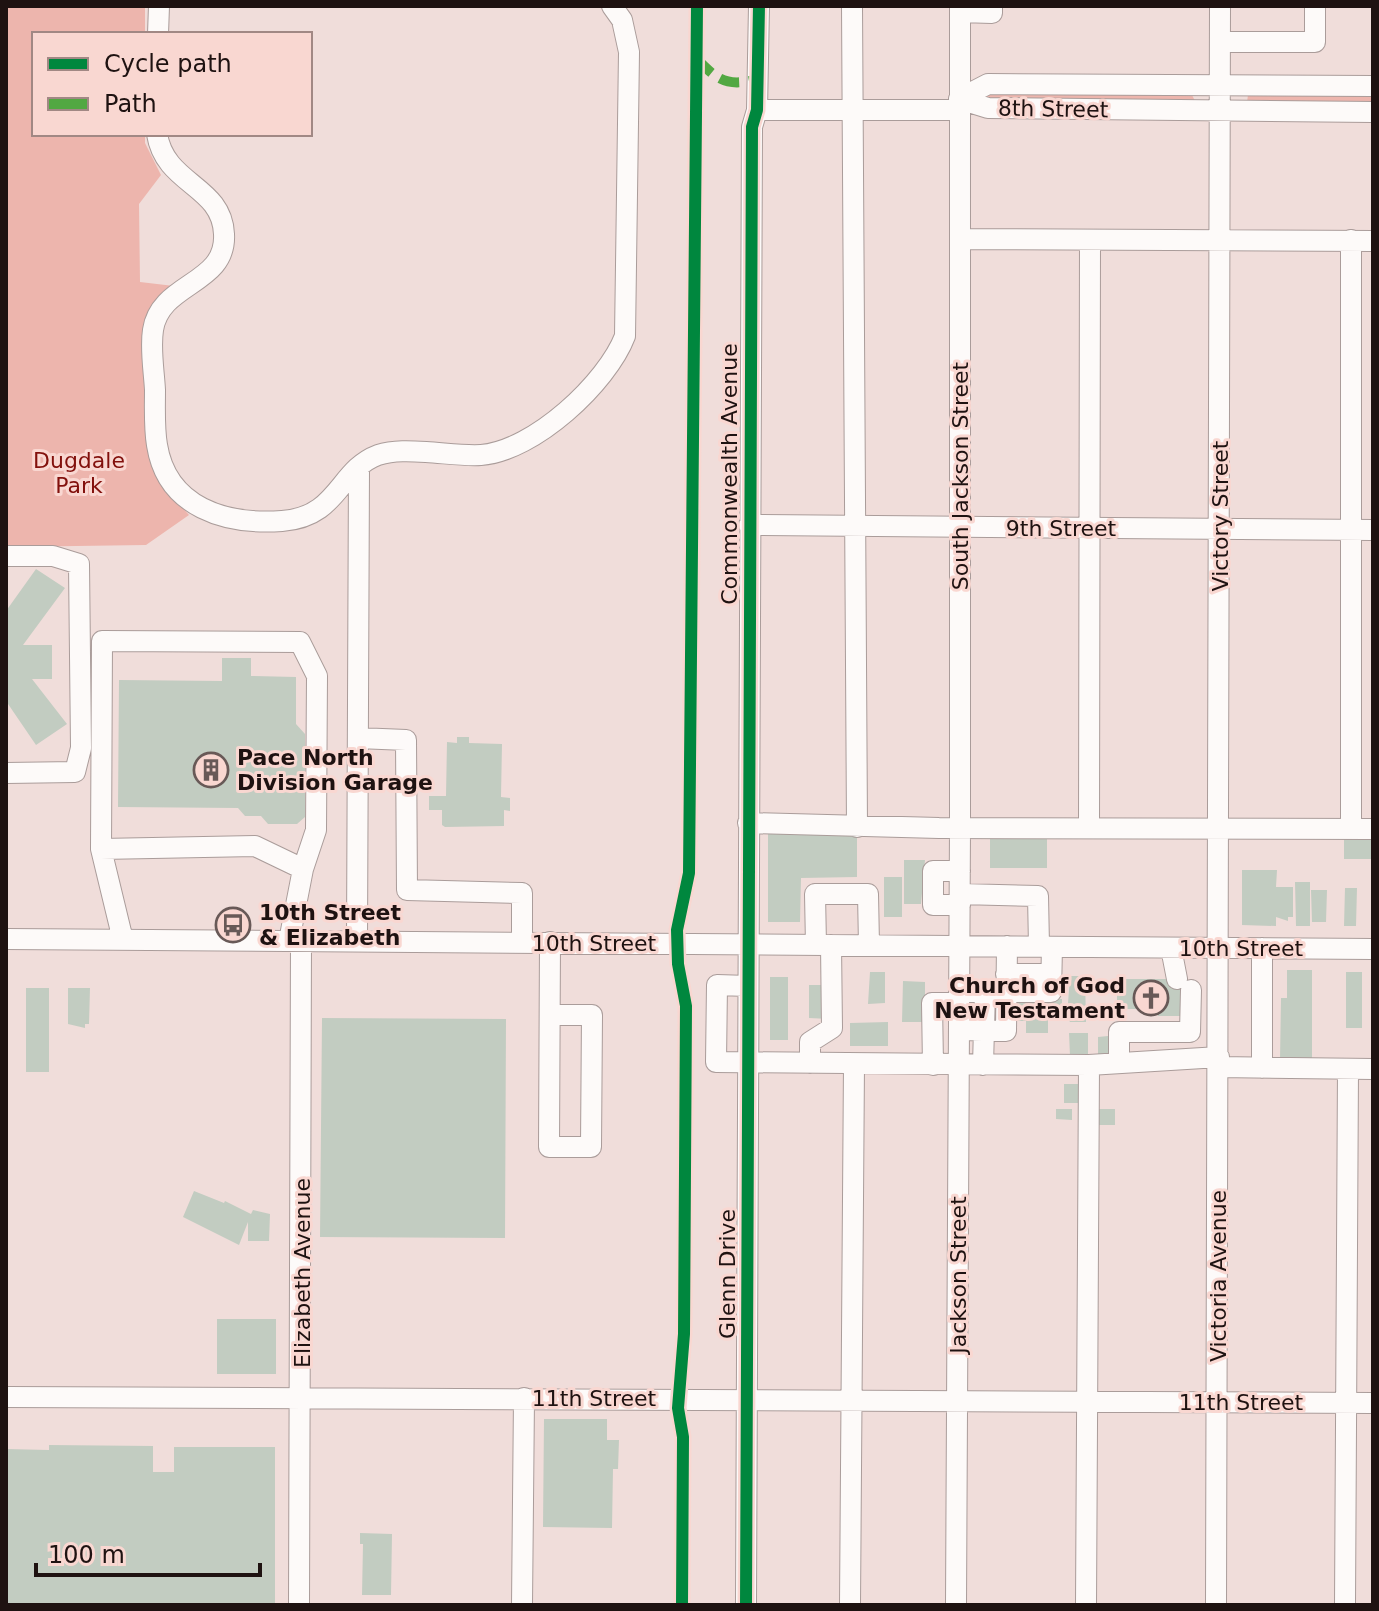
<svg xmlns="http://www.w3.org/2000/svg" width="1379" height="1611" font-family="'DejaVu Sans',sans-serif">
<rect width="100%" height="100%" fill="#f0ddda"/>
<!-- green -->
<path fill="#edb5ad" d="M6,6h139v28h-111v100h111v9l16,32 -22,29 1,78 34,4 -30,47v56l6,67 10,26 29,33 -43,30 -140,2z
M1191,93l4,8 -209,-2 1,-6z
M1248,95h125v9l-126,-2z"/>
<!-- building -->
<path fill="#c2ccc1" d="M36,569l29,19 -42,57h29v34h-20l35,45 -31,21 -30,-44v-90z
M222,658h29v18l45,1v47l9,10v83l-8,7h-29l-7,-8h-16l-7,-8 -120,-1 1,-127 103,1z
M457,737h12v6l33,1 -1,53 9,1v13l-6,-1v16l-59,1 -3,-2v-15h-13v-14h17l1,-54 10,1z
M768,829l89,1v47l-56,1 -1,44h-32z
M1344,834h21l7,6v19h-28z
M990,839h57v29h-57z
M904,860h21l-4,44h-17z
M1242,870h35l-1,17h17v30h-5v4l-12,-4v9l-34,-1z
M884,877h18v40h-18z
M1295,882h15v44h-14z
M1345,888h12l-1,38h-12z
M1311,890h16l-1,32h-14z
M1287,970h25v91h-32l1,-63h6z
M870,972h15v31l-17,1z
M1346,972h16v56h-16z
M1070,976h15l1,46h-16l-3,-5z
M770,977h18v63h-18z
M1117,979h68v37h-27v-7h-41z
M903,981l22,1v40h-23z
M809,985h20v34l-20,-1z
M26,988h23v84h-23z
M68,988h22l-1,36h-4v4l-17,-4z
M1011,996l51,3v19l-14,2v13h-22v-12h-15z
M322,1018l184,1 -1,219 -185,-1z
M888,1022v24h-38v-23z
M1069,1033h19v23h-18z
M1108,1036v19h-10v-18z
M1064,1084h18l-1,19h-17z
M1056,1109h16v11l-16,-1z
M1097,1109h18v16h-18z
M194,1191l30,12 1,-2 26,13 2,-4 17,4 -1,27h-21v-19l-9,23 -56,-28z
M217,1319h59v55h-59z
M544,1419h63v21h12l-1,29h-5l-1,59 -69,-1z
M49,1445l104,1v26h21v-25h101v158h-269v-156l43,1z
M360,1533l32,1 -1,61h-29l1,-51h-3z"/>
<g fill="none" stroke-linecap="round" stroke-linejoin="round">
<!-- minor casing -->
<g stroke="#aa9c9a" stroke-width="22">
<path id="minor" d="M852,6l5,821
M960,12l32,1v-7
M158,34l1,-28
M1220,42h95v-36
M959,99l29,-15 385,2
M959,99l29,9 385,4
M757,110h202
M157,134c8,51 65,51 67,100 3,51 -64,48 -71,96 -3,19 1,41 2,60 0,18 -1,38 2,55 10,63 69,80 125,76 57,-4 56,-51 96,-66 16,-5 33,-4 48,-3 18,1 37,4 55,3 53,-4 126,-72 144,-119l4,-284 -7,-32 -10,-14
M960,239l413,2
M1351,240v588
M749,525l624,5
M6,556h47l26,8 2,184 -6,24 -69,1
M358,738l48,2 1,150 115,3v49
M748,823l191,5 434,1
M1089,827l1,-587
M101,849l154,-3 48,23
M960,894l78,2 1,50
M960,905h-27v-34h27
M6,939l1367,10
M123,940l-22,-91 1,-208 198,1 17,34 -1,154 -13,39 -14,72
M357,941l2,-473
M816,945l-1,-51h53l1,51
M1171,948l6,31
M1262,948v120
M1006,974h45
M748,986l-31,-1 -1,77 373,3 130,-8
M959,992h92l1,-45
M550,1015h42l-1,132h-42l1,-205
M959,1030l47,1 1,-85
M1119,1062v-30h71l1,-42
M810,1063v-21l22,-14 -1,-83
M933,1065l-1,-62h27
M983,1065l2,-73
M1219,1067l154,2
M6,1397l1367,6
M299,1605l2,-664
M522,1605l2,-207
M746,1605l6,-1478 5,-17 2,-104
M850,1605l4,-541
M956,1605l4,-777v-822
M1086,1605l3,-540
M1216,1605l4,-1599
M1345,1605l3,-536"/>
</g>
<!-- minor -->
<use href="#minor" stroke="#fdfaf9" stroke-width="20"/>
<!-- quiet -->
<path stroke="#52a842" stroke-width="10" stroke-dasharray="20 10" stroke-linecap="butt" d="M697,59c21,22 31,28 61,20"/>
<!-- cycleway casing -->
<g stroke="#f9d7d1" stroke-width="17">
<path id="cycleway" d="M682,1605l1,-168 -5,-29 6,-74 2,-328 -8,-42 -1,-34 12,-57 8,-867
M746,1605l6,-1478 5,-17 2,-104"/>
</g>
<!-- cycleway -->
<use href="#cycleway" stroke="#00873e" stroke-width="12"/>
</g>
<!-- icons -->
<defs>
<g id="building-ring" transform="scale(1.8)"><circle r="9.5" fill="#f9d7d1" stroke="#685957" stroke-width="1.5"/><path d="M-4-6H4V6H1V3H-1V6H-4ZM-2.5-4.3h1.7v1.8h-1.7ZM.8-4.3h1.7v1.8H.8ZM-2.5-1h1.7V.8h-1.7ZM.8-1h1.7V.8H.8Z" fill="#685957"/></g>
<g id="bus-ring" transform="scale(1.8)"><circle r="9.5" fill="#f9d7d1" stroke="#685957" stroke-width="1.5"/><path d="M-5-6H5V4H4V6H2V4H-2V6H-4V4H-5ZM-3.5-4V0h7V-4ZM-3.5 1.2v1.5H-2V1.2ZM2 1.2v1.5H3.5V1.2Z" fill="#685957"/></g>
<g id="church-ring" transform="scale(1.8)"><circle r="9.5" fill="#f9d7d1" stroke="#685957" stroke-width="1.5"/><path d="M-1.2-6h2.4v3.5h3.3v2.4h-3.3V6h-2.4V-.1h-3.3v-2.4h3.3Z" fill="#685957"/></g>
</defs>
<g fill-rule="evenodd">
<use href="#building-ring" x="211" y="770"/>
<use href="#bus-ring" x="233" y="925"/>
<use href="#church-ring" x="1151" y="998"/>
</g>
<g text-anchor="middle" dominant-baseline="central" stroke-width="6" stroke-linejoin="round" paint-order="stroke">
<!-- street labels -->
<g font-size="22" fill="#1e1211" stroke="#f9d7d1">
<text transform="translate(1053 109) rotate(1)">8th Street</text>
<text transform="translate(729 474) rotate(-90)">Commonwealth Avenue</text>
<text transform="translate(960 476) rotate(-90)">South Jackson Street</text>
<text transform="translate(1220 516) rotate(-90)">Victory Street</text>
<text x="1061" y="528">9th Street</text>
<text x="594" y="943">10th Street</text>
<text x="1241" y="948">10th Street</text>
<text transform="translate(302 1273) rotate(-90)">Elizabeth Avenue</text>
<text transform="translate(727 1274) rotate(-90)">Glenn Drive</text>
<text transform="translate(958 1275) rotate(-90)">Jackson Street</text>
<text transform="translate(1218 1276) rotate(-90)">Victoria Avenue</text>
<text x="594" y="1398">11th Street</text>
<text x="1241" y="1402">11th Street</text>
</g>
<!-- park labels -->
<g font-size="22" fill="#82100c" stroke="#f9d7d1">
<text x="79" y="460">Dugdale<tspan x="79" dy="25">Park</tspan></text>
</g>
<!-- poi labels -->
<g font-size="22" font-weight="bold" fill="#1e1211" stroke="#f9d7d1" text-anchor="start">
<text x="237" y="757">Pace North<tspan x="237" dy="25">Division Garage</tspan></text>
<text x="259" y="912">10th Street<tspan x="259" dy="25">&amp; Elizabeth</tspan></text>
<text x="1125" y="985" text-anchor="end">Church of God<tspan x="1125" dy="25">New Testament</tspan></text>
</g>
</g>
<!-- border -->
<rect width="1379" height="1611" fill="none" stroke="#1e1211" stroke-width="16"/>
<!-- legend -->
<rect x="32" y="32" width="280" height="104" fill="#f9d7d1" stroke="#a18884" stroke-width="2"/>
<rect x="48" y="58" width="40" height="12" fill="#00873e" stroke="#a18884" stroke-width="2"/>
<text x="104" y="72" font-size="24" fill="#1e1211">Cycle path</text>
<rect x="48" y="98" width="40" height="12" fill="#52a842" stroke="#a18884" stroke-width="2"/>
<text x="104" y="112" font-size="24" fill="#1e1211">Path</text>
<!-- scale -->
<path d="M36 1563v12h224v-12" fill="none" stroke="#1e1211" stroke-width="4"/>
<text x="48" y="1563" font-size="24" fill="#1e1211" stroke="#f9d7d1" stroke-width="6" paint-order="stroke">100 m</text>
</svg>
